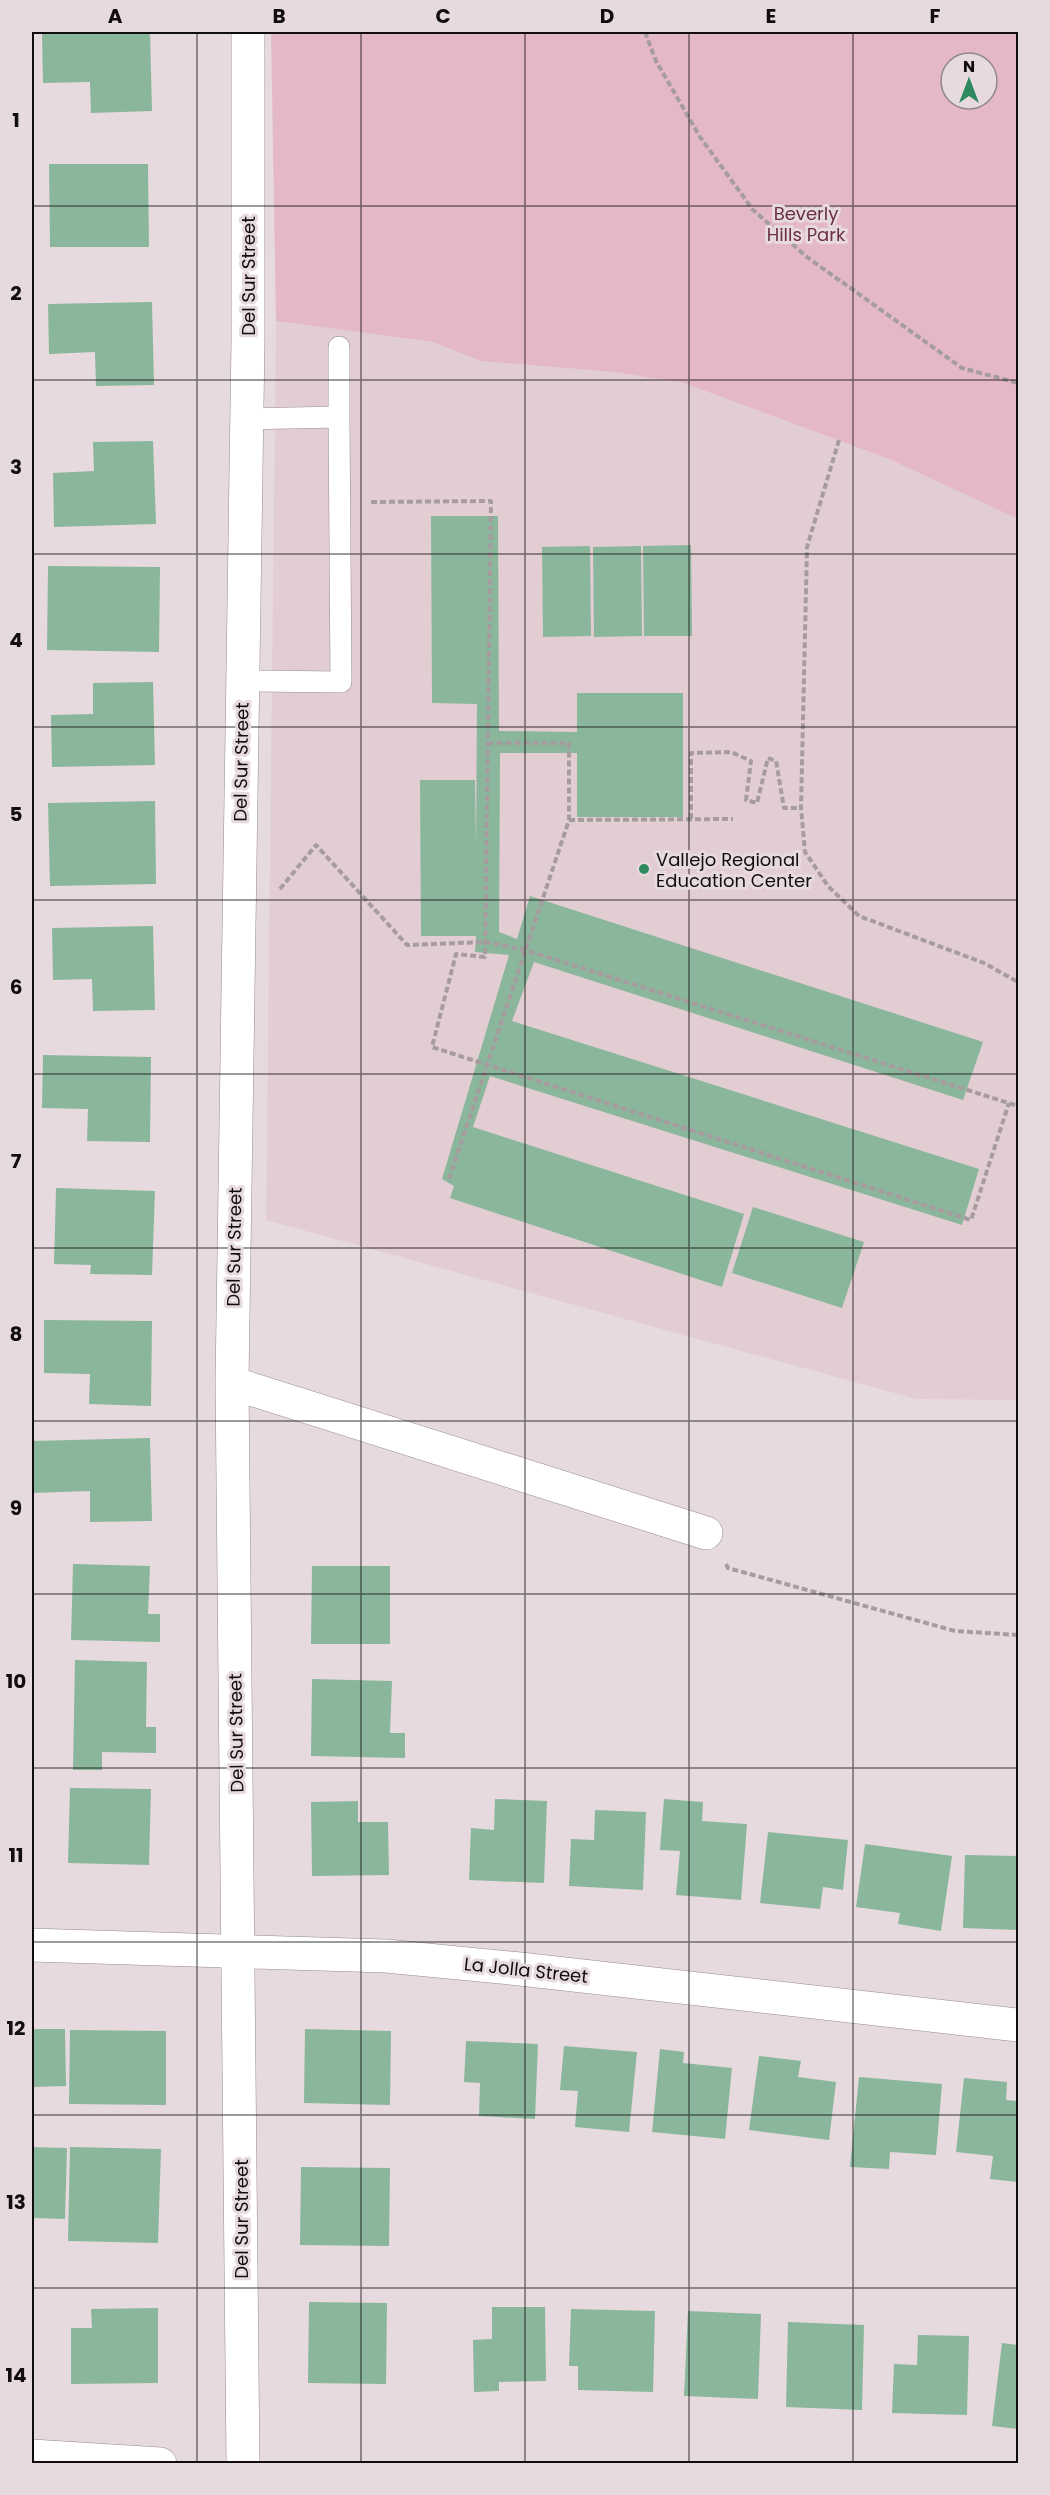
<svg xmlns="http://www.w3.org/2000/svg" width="1050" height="2495" font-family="Poppins,sans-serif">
<rect width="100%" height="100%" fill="#e7dade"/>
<!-- built -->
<path fill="#e2cdd3" d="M276,321l157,21 48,19 133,11 70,11 205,76 129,60v881l-102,-1 -650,-179z"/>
<!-- green -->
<path fill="#e4b8c7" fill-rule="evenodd" d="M271,32h747v487l-129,-60 -205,-76 -70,-11 -133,-11 -48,-19 -157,-21zM951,63h36v36h-36z"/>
<!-- building -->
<path fill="#8ab69c" d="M42,32h108l2,79 -61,2 -1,-31 -47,1z
M49,164h99l1,83h-99z
M152,302l2,83 -58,1 -1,-34 -46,2 -1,-50z
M153,441l3,83 -102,3 -1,-54 41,-2 -1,-29z
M431,516h67l1,215 78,1v-39h106v124h-106v-64h-77l-1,179 18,7 13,-43 453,146 -20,58 -429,-138 -22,59 467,148 -17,56 -472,-149 -17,51 271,87 -22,73 -272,-89 4,-12 -12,-7 67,-224 -34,-3 1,-16h-55l-1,-156h55l1,69 1,-145 -45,-1z
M691,545l1,91h-48l-1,-90z
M590,546l1,90 -48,1 -1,-90z
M641,546l1,90 -48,1 -1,-90z
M48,566l112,1 -1,85 -112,-2z
M153,682l2,83 -103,2 -1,-52 42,-1v-31z
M155,801l1,83 -106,2 -2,-83z
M153,926l2,84 -62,1 -1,-32 -39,1 -1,-52z
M43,1055l108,2 -1,85 -63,-1 1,-32 -46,-1z
M56,1188l99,3 -3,84 -62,-1 1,-9 -37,-1z
M753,1207l111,35 -22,66 -110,-35z
M44,1320l108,1 -1,85 -62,-2 1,-30 -46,-1z
M150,1438l2,83 -62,1v-31l-58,2v-52z
M73,1564l77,2 -2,48h12v28l-89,-2z
M312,1566h78v78h-79z
M75,1660l72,2 -1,65h10v26l-54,-1v18h-29z
M312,1679l80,2 -2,52h15v25l-94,-2z
M70,1788l81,1 -2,76 -81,-2z
M495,1799l52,2 -3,82 -75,-3 2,-52 23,2z
M664,1799l39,3 -1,19 45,3 -6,76 -65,-5 4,-44 -20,-1z
M358,1801v21h30l1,53 -77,1 -1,-74z
M595,1810l51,2 -3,78 -74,-4 2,-47 23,1z
M768,1832l80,8 -5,50 -20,-3 -3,22 -60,-6z
M865,1844l87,12 -11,75 -43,-7 2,-11 -44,-6z
M965,1855l53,1v74l-55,-2z
M32,2029h33l1,57 -34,1z
M305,2029l86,2 -1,74 -86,-2z
M70,2030l96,1v74l-97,-1z
M466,2041l72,3 -3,75 -56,-3 1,-33 -16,-1z
M564,2046l73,6 -8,80 -54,-5 3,-36 -18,-1z
M660,2049l24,3 -1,11 49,5 -7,71 -73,-7z
M759,2056l42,5 -3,16 38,5 -7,58 -80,-10z
M859,2077l83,7 -6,71 -46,-3 -1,17 -39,-2z
M964,2078l43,4 -1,18 12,1v81l-28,-3 3,-23 -37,-4z
M32,2147l35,1 -2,71 -33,-1z
M70,2147l91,2 -3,94 -90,-2z
M301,2167l89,1 -1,78 -89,-1z
M309,2302l78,1 -1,81 -78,-1z
M492,2307h53l1,74 -47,1v9l-25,1 -1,-52 19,-1z
M158,2308v75l-87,1v-56h21l-1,-19z
M571,2309l84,2 -2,81 -75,-2v-24h-9z
M688,2311l73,3 -3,85 -74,-3z
M788,2322l76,3 -2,85 -76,-3z
M918,2335l51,1 -2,79 -75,-2 2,-49 23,1z
M1002,2343l16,2v84l-26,-3z"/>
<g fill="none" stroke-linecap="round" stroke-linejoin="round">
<!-- service casing -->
<g stroke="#968a8e" stroke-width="22">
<path id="service" d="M339,347v70
M243,681l98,1 -2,-265 -93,2"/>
</g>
<!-- minor casing -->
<g stroke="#968a8e" stroke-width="34">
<path id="minor" d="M232,1383l474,150
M32,1945l354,11 134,13 498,56
M32,2456l128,8
M243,2464l-11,-1081 16,-1042v-309"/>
</g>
<!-- path -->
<path stroke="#a69c9f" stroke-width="4" stroke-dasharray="6 3" stroke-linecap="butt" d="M645,32l11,29 44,76 53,73 54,47 155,111 56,15
M839,440l-32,107 -6,261 4,44 23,34 31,30 125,47 34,19
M371,502l120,-1 -6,456 -29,-3 -24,93 539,173 38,-117
M691,819v-66l40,-1 20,9 -5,39 11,3 11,-45 8,3 8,47h17
M569,820l164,-1
M280,889l36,-44 91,100 79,-3 39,8 493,156
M449,1179l120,-359v-77h-82
M726,1564l2,4 227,63 63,4"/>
<!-- service -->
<use href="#service" stroke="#fff" stroke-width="21"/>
<!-- minor -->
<use href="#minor" stroke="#fff" stroke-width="33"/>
</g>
<!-- grid -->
<path fill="none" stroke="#110d0e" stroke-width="1.5" stroke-opacity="0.55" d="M197,32v2432M361,32v2432M525,32v2432M689,32v2432M853,32v2432M32,206h986M32,380h986M32,554h986M32,727h986M32,900h986M32,1074h986M32,1248h986M32,1421h986M32,1594h986M32,1768h986M32,1942h986M32,2115h986M32,2288h986"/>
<!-- markers -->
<circle fill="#2f895f" stroke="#e7dade" stroke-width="2" cx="644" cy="869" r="6"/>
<g text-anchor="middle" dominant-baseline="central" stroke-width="6" stroke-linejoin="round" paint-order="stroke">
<!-- park labels -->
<g font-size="18" fill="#6a2f47" stroke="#e7dade">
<text x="806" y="213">Beverly<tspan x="806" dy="21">Hills Park</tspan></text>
</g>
<!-- street labels -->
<g font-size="18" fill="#110d0e" stroke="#e7dade">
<text transform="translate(248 276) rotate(-90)">Del Sur Street</text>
<text transform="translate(241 762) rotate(-89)">Del Sur Street</text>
<text transform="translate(234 1247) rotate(-89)">Del Sur Street</text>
<text transform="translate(236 1733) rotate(-91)">Del Sur Street</text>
<text transform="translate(526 1970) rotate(6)">La Jolla Street</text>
<text transform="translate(241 2219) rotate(-90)">Del Sur Street</text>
</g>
<!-- poi labels -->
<g font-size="18" fill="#110d0e" stroke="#e7dade" text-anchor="start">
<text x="656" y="859">Vallejo Regional<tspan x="656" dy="21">Education Center</tspan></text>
</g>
</g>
<!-- border -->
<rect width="1050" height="2495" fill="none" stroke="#e7dade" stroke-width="66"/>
<!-- north arrow -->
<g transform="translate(969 81)"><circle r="28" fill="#e7dade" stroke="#91888b" stroke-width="1.5"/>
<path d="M0-4.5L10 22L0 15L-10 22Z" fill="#2f895f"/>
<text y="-9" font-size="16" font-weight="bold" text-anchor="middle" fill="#110d0e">N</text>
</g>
<rect x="33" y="33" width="984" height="2429" fill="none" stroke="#110d0e" stroke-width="2"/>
<g font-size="20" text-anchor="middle" font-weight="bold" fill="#110d0e">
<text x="115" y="23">A</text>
<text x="279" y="23">B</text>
<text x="443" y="23">C</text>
<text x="607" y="23">D</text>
<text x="771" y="23">E</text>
<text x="935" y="23">F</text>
<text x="16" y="127">1</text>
<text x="16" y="300">2</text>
<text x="16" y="474">3</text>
<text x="16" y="647">4</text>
<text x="16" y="821">5</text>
<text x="16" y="994">6</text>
<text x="16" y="1168">7</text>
<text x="16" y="1341">8</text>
<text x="16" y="1515">9</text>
<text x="16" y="1688">10</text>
<text x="16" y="1862">11</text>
<text x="16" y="2035">12</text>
<text x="16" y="2209">13</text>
<text x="16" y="2382">14</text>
</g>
</svg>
